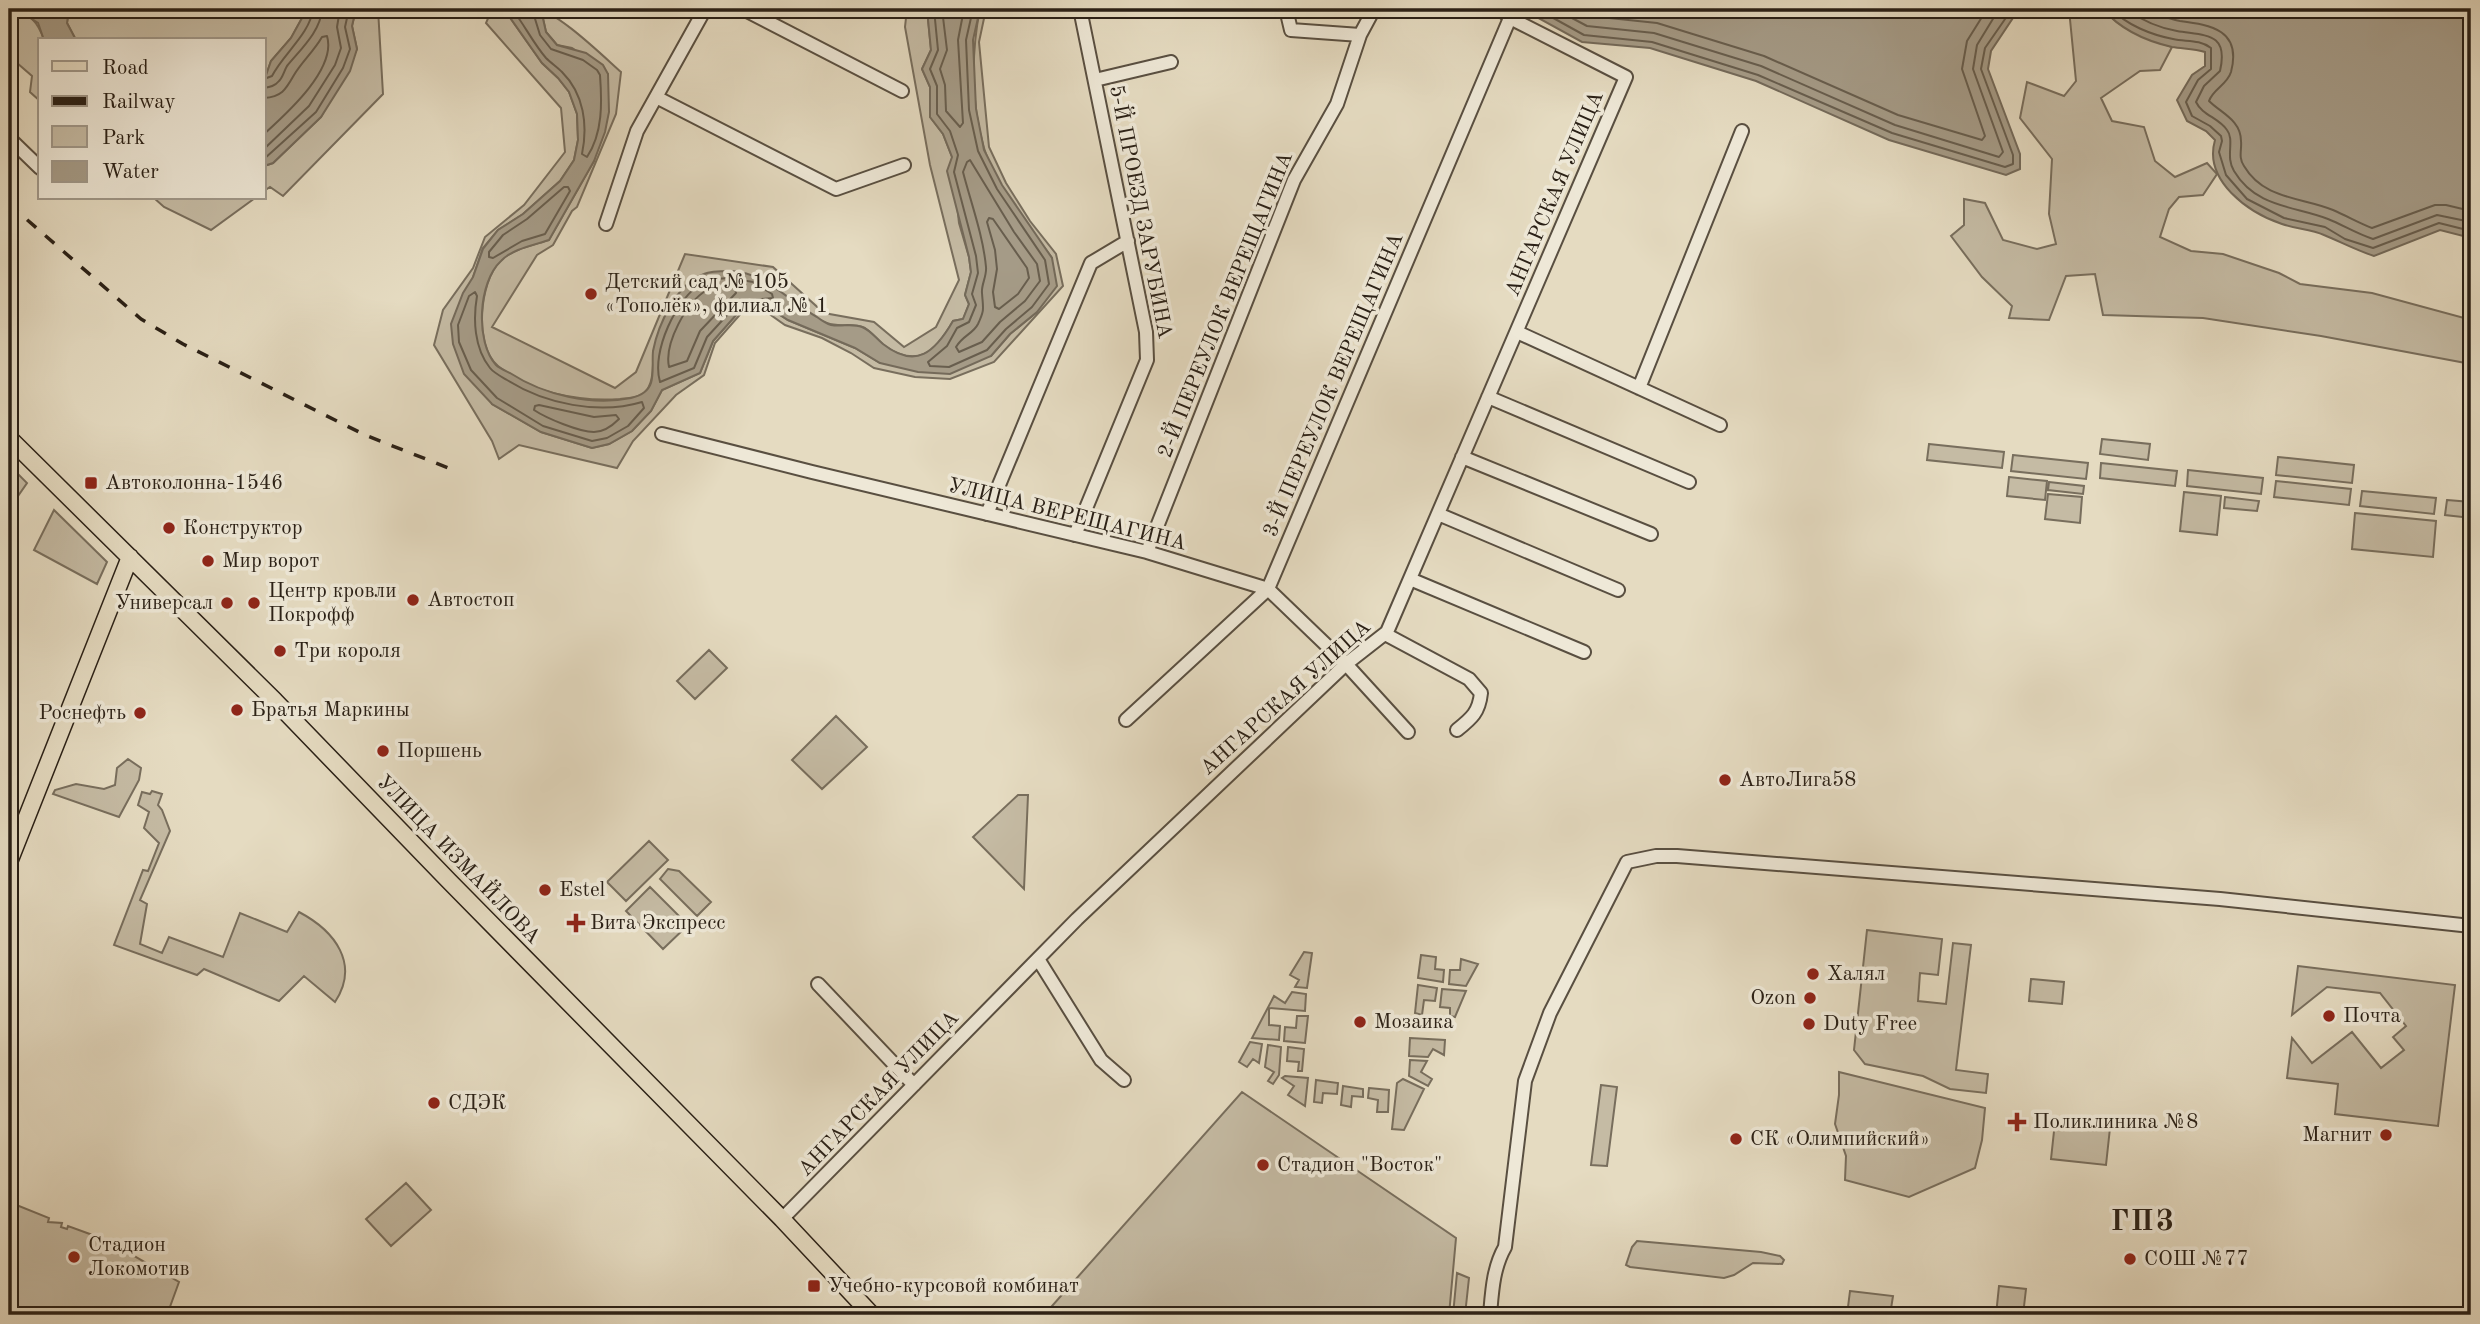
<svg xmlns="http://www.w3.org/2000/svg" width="2480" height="1324" font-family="'Old Standard TT',serif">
<rect width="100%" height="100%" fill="#e5dbc1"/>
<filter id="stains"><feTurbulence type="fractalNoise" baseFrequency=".00286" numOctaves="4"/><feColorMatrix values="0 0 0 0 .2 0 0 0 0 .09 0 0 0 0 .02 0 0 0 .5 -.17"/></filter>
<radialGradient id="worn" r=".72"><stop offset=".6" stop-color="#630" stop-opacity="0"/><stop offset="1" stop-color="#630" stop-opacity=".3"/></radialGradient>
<!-- green -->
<path fill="#c5bba4" stroke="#786e5d" stroke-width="2" d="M9,9c19,0 30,15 35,31h-4v61l-10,-9 2,-16 -23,-20z
M69,9h238l-16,29 -20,23 -7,20v-41h-188l-9,-17z
M356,9h22l5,85 -100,102 -13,-9 -6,4v-25l9,-3 48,-46 36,-68 -5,-23z
M492,9h12l38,54 16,15 11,14 8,22 1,26 -4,20 -14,21 -37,33 -25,16 -15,18 -10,29 19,127 49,28 51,16 17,-4 23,-13 19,-20 11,-21 38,-17 13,-32 31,-35h22l22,14 67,28 25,15 111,-7 19,-22 27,-22 15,-54c-22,-30 -57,-74 -68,-110 -13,-44 -13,-95 -4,-139h6l-7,33 10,105 17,36 24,38 26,33 7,32 -69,76 -44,17 -35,-2 -41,-9 -23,-15 -29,-15 -37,-13 -20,-14 -21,-1 -29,33 -11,32 -28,20 -43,46 -16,27 -98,-23 -20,14 -7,-18 -58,-96 9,-35 30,-42 12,-31 39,-32 41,-53 -4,-44 -75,-85z
M535,9c20,0 69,48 86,63l-5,42 -39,93 -5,4 -19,34 -16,10 -45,72 123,61 21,-16 49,-118 88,13 51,46 50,9 30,25 32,-20 23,-47 -29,-115 -25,-138 2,-18h20l4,41 -9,19 8,18v30l13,17 9,23 7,66 10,34 2,15 -6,23 4,9 -6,15 -10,2c-17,30 -34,48 -68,25 -7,-5 -13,-14 -20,-18 -12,-6 -26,0 -38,-5 -26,-11 -48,-33 -72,-48l-101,75c-2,13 1,32 -9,42 -6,6 -16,6 -25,7 -41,3 -89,-6 -122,-33 -24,-20 -19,-83 2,-105 12,-12 34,-16 49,-21l45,-79 14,-69v-18l-36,-26 -15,-3 -11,-13 -4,-18z
M2069,9h34c19,22 43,29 69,38l-12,23 -20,1 -39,27 11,23 32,6 11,34 20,16 32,-14 10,11 -14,21 -24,2 -10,12 -9,28 31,14 32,3 56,19 21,11 72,9 92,25h7v46l-150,-28 -118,-18 -100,-3 -8,-41 -29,2 -17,44 -40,-2 3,-12 -30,-29 -31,-41 13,-11v-26l21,4 18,37 34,9 19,-5 -7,-30 3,-55 -32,-41 7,-36 37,14 12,-15z
M154,198h101l-44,32 -47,-23z
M2102,439l48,5 -2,16 -48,-6z
M1929,444l75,8 -2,16 -75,-8z
M2013,455l75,8 -2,16 -75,-8z
M2278,457l76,8 -2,18 -76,-8z
M2101,463l76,8 -2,15 -75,-8z
M9,465l18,18 -18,26z
M2188,470l75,8 -2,16 -74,-8z
M2009,477l38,4 -2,19 -38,-4z
M2276,481l75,8 -2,16 -75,-8z
M2049,482l35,4 -1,8 -35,-4z
M2362,491l74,7 -2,16 -74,-8z
M2184,492l37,4 -4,39 -37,-4z
M2048,494l34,3 -2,26 -35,-4z
M2225,497l34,4 -2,10 -33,-3z
M2447,500l24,2v16l-26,-3z
M54,510l53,52 -10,22 -63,-34z
M2355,513l81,8 -3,36 -81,-8z
M709,650l18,18 -32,31 -18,-18z
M836,716l31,31 -45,42 -30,-29z
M128,759l13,9 -2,12 -20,37 -66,-23 2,-4 21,-6 28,5 11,-4 2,-17z
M152,791l10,3 -4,11 4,5 8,21 -30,69 7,4 -7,40 22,9 7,-16 54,20 17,-44 47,19 12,-20c36,19 61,52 36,90l-31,-26 -25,25 -75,-32 -7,6 -83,-30 29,-75 5,1 11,-28 -15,-15 5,-16 -11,-7 4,-13 8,2z
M1018,795h10l-4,94 -51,-52z
M649,841l19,19 -42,41 -19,-19z
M668,869l11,2 32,31 -14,14 -37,-37z
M650,887l38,38 -25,24 -37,-38z
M1867,930l75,9 -4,36 -18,-2 -2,28 28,3 7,-61 18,2 -15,125 32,4 -2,19 -36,-4 -27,-13 -58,-12 -11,-14z
M1304,952l8,1 -5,35 -12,-1 4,-7 -9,-5z
M1421,955l15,2 -1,12 9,1 -1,12 -25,-4z
M1461,959l17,5 -12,22 -17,-2 1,-14h10z
M2298,966l157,19 -17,141 -103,-12 3,-30 -51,-6 5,-40 20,25 40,-31 29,36 23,-18 -11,-13 13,-11 -26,-33 -53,-6 -35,28z
M2031,979l33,3 -2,22 -33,-3z
M1418,985l19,3 -2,13 -11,-1 -2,15 -7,-2z
M1442,989l24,2 -11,26 -5,-1v-8l-10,-1z
M1292,992l14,2 -1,17 -36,-3v17l11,1 -1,14 -27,-2 22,-42 11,7z
M1297,1016h11l-3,27 -21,-2 1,-14 11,1z
M1410,1038l35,2 -1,15 -11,-6 -5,8 -19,-1z
M1250,1042l12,2 -3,19 -6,-4 -6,8 -8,-5z
M1268,1045l13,2 -2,28 -6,9 -5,-3 6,-9 -9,-5z
M1288,1047l16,2 -2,22h-4l1,-9 -12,-1z
M1410,1060l17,1 -6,11 11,7 -4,7 -19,-10z
M1839,1072l146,36 -3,32 -7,28 -66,29 -64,-17 1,-24 -11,-32 4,-29z
M1285,1076l23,2 -3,28 -17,-11 6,-9 -12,-8z
M1403,1079l21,10 -20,41 -12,-1 5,-46z
M1316,1080l22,3 -1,11 -14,-1 -1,10 -8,-1z
M1601,1085l16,2 -10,79 -16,-1z
M1343,1086l20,3v8l-11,-1 -1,11 -10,-2z
M1369,1088l20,2 -1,22h-11l1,-12 -10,-2z
M1242,1092l214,146 -7,77h-405z
M2055,1122l55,6 -4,37 -55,-6z
M406,1183l25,27 -40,36 -25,-27z
M9,1202l40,16 -1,4 14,1 -1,4 6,2 1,-3 30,11 -1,4 7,3 2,-4 4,2 69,40 -12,33h-158z
M1637,1241l124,11 19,4 4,4 -2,4 -29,-1 -19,12 -10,3 -94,-11 -4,-2 6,-18z
M1457,1273l12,5 -4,37h-12z
M1999,1286l27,3 -3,26h-27z
M1850,1291l43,5 -3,19h-43z"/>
<!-- water -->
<path fill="#a59b87" stroke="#746a5a" stroke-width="2" d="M16,9h53l-2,14 9,17h-32l-6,-17z
M307,9h49l-4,17 5,23 -7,22 -29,46 -48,46 -9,3v-85l7,-20 20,-23z
M504,9h31l7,5 4,18 11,13 29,8 17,12 5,9 1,38 -4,20 -11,29 -45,79c-15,5 -37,9 -48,21 -23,21 -26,81 -5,104 3,3 10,6 14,8 34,22 81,33 121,25 9,-2 17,-6 20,-15 3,-10 1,-22 2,-32 5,-26 24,-68 51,-77 6,-3 19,-3 26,-3 36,1 58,30 87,46 4,3 10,7 14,8 11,2 21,-2 31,2 8,3 14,11 21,17 33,26 52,8 70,-23l10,-2 6,-15 -4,-9 6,-23 -2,-15 -22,-86 5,-14 -9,-23 -13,-17v-30l-8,-18 9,-19 -4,-41h53l-7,31 3,69 8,41 18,35 50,73 5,28 -20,26 -27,22 -19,22 -41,18 -32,-2 -38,-9 -25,-15 -67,-28 -22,-14h-22l-31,35 -13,32 -38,17 -11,21 -19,20 -23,13 -17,4 -51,-16 -49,-28 -28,-30 -11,-30 -2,-20 12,-31 10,-16 10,-28 15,-19 25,-16 37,-33 14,-21 4,-20 -1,-26 -8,-22 -11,-14 -16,-15z
M1527,9h495l-9,9 -22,33 -3,18 32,85v15l-14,6 -117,-35 -133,-59 -106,-33 -68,-6 -51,-28z
M2103,9h368v229l-31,-8 -66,26c-18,-6 -33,-14 -50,-21 -13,-6 -28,-6 -42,-11 -33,-11 -79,-43 -67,-84l-9,-9 -19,-10 -10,-21 15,-25 13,-9v-14c-11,-4 -22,-3 -33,-5 -26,-6 -52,-18 -69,-38z"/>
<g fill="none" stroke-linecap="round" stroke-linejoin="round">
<!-- shore -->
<path stroke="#685e4e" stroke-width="2" d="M512,9c12,15 21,34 34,49 5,5 11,9 16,14 22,22 26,53 20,82l5,3c16,-24 15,-55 13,-82l-3,-5 -14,-10 -32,-11 -11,-14 -8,-26
M934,9l4,41 -8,19 7,17v28l13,17 8,24 -4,17 22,84 2,17 -6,21 4,11 -7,17 -12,6 -10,18 -19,16 2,4 19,1 38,-17 19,-21 26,-22 17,-23 -4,-24 -48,-71 -19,-38 -9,-41 -3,-70 7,-31
M942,9l5,41 -7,19 5,16 1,26 14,16 3,-4 -5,-83 6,-31
M1537,9l47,26 68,7 106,33 134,58 113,34 8,-3v-9l-32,-86 4,-21 27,-39
M1555,9l32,17 67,7 107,33 134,59 104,32 4,-5 -30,-83 4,-24 22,-36
M1577,9l13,7 67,7 107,33 134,59 84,25 3,-4 -23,-67 5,-28 20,-32
M2112,9c14,16 40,26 61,30 13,3 26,0 38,9v21l-13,11 -12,22 6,14 18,10 11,10 1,5 -3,11 7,23 21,24 37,19 41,9 20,12 28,9 66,-25 32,8
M2125,9c15,10 33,19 52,22 28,5 52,1 43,40l-16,15 -8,16c6,13 23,16 31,28 8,10 -2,27 7,41 22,37 61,35 94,48 15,6 29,15 45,20l64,-24 34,7
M2143,9c12,4 25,10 37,12 31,4 62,9 51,51 -4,13 -18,17 -22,29 12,12 32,19 32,40 1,9 -3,16 3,25 20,34 58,31 89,44 14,6 26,13 39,18l63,-23h11l25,6
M264,79l8,-3c11,-22 38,-42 41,-67
M264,88c6,-1 11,-2 15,-7 4,-4 5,-10 8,-15 13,-16 34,-35 35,-57
M264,98c18,-1 22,-9 30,-23 7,-12 20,-24 28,-38l5,-1c10,33 -41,78 -63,98
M264,149l45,-43 26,-41 6,-17 -4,-21 3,-18
M264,159l52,-47 27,-44 7,-19 -5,-22 4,-18
M970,160l44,72 23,32 3,17 -15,20 -25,21 -18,20 -23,10 -3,-5c7,-12 17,-13 22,-23 7,-15 5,-15 4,-31 -1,-8 5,-17 4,-26 -3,-32 -15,-64 -23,-95l4,-10z
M564,187h4l2,4 -25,43 -23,7 -29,17 -4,-1v-5l14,-17 24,-16z
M989,218l4,1 34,49 2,10 -11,16 -19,15 -4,-2 -2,-15 4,-23 -2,-19 -8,-28z
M730,278l23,4 19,12 1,4 -33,3 -33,36 -13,31 -34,14c-9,-30 16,-84 43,-100 8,-4 19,-3 27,-4z
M729,287l6,1 1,5 -36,38 -13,30 -18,6c-5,-23 17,-65 38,-77 6,-3 15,-2 22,-3z
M475,292l2,4c-4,23 -3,52 13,72 4,5 12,9 17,12 38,24 92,35 135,22l2,6 -16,18 -21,12 -15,3 -49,-15 -46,-28 -26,-28 -12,-28 -1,-17 11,-29z
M539,405l55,12 22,-2 3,4c-6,6 -16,13 -25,13 -15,0 -48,-14 -60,-22l1,-4z"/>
<!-- minor casing -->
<g stroke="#594f41" stroke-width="16">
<path id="minor" d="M743,9l159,82
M1286,9l5,21 69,5
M1095,80l76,-18
M656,97l180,92 68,-24
M9,138l31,30
M606,224l31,-93 68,-122
M1517,332l203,93
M1639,388l103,-257
M1488,397l201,85
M662,434l150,38 335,80 121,37 78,75 62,68
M1462,457l189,77
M987,514l104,-251 37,-22
M1438,514l180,76
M1075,535l72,-175 -1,-28 -66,-323
M1147,552l147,-372 43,-76 23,-69 14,-26
M1410,579l174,73
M1385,634l84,45 12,14c-2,19 -9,25 -24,37
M1126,720l142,-131 242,-571
M1038,959l63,101 23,20
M818,984l96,101
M782,1219l295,-300 269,-255 41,-32 239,-555 -116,-59 -9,-9
M1490,1315c2,-23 3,-47 15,-68l20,-166 25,-68 77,-151 29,-6h21l543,43 251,27"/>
</g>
<!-- major casing -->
<g stroke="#2a2016" stroke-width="19">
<path id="major" d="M9,438l266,263 174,180 333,338 90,96
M9,862l121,-305"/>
</g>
<!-- minor -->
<use href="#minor" stroke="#eee8d7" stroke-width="12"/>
<!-- major -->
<use href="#major" stroke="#e5dbc1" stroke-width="16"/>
<!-- rail -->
<path stroke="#2a2016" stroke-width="3.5" stroke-dasharray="12 12" stroke-linecap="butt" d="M9,204l132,115 42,25 182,91 86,34"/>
</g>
<!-- markers -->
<g fill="#8f2418" stroke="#eee8d7" stroke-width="2.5">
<circle cx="591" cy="294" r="7"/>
<rect x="84" y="476" width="14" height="14" rx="3.5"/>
<circle cx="169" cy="528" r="7"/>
<circle cx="208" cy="561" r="7"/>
<circle cx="413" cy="600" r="7"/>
<circle cx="227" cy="603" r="7"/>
<circle cx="254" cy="603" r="7"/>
<circle cx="280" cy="651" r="7"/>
<circle cx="237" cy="710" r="7"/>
<circle cx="140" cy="713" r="7"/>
<circle cx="383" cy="751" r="7"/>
<circle cx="1725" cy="780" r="7"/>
<circle cx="545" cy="890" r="7"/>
<path d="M572.5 912.5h7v7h7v7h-7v7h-7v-7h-7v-7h7z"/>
<circle cx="1813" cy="974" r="7"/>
<circle cx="1810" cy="998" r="7"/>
<circle cx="2329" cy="1016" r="7"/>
<circle cx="1360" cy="1022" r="7"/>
<circle cx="1809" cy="1024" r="7"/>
<circle cx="434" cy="1103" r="7"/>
<path d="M2013.5 1111.5h7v7h7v7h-7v7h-7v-7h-7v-7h7z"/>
<circle cx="2386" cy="1135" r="7"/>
<circle cx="1736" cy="1139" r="7"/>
<circle cx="1263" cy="1165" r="7"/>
<circle cx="74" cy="1257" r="7"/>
<circle cx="2130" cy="1259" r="7"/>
<rect x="807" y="1279" width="14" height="14" rx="3.5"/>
</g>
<g text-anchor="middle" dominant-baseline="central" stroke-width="7" stroke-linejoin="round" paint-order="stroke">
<!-- street labels -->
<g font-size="21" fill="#2a2016" stroke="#eee8d7">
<text transform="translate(1555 194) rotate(-67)">АНГАРСКАЯ УЛИЦА</text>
<text transform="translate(1140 212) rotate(79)">5-Й ПРОЕЗД ЗАРУБИНА</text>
<text transform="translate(1226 305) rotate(-68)">2-Й ПЕРЕУЛОК ВЕРЕЩАГИНА</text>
<text transform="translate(1334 385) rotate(-67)">3-Й ПЕРЕУЛОК ВЕРЕЩАГИНА</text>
<text transform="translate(1067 515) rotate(14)">УЛИЦА ВЕРЕЩАГИНА</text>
<text transform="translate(1286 698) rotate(-42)">АНГАРСКАЯ УЛИЦА</text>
<text transform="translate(458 860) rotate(46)">УЛИЦА ИЗМАЙЛОВА</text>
<text transform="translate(879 1094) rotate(-46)">АНГАРСКАЯ УЛИЦА</text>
</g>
<!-- poi labels -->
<g font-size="21" fill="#2a2016" stroke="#eee8d7" text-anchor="start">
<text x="605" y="282">Детский сад № 105<tspan x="605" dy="24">«Тополёк», филиал № 1</tspan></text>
<text x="105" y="483">Автоколонна-1546</text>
<text x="183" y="528">Конструктор</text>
<text x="222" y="561">Мир ворот</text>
<text x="268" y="591">Центр кровли<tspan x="268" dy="24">Покрофф</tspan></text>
<text x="427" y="600">Автостоп</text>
<text x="213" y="603" text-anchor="end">Универсал</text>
<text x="294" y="651">Три короля</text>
<text x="251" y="710">Братья Маркины</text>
<text x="126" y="713" text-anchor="end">Роснефть</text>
<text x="397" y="751">Поршень</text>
<text x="1739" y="780">АвтоЛига58</text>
<text x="559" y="890">Estel</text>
<text x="590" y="923">Вита Экспресс</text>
<text x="1827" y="974">Халял</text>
<text x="1796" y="998" text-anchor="end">Ozon</text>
<text x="2343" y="1016">Почта</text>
<text x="1374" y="1022">Мозаика</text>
<text x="1823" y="1024">Duty Free</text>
<text x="448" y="1103">СДЭК</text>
<text x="2033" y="1122">Поликлиника №8</text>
<text x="2372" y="1135" text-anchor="end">Магнит</text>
<text x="1750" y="1139">СК «Олимпийский»</text>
<text x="1277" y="1165">Стадион "Восток"</text>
<text x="88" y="1245">Стадион<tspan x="88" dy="24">Локомотив</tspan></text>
<text x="2144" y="1259">СОШ №77</text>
<text x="828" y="1286">Учебно-курсовой комбинат</text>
</g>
<!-- district labels -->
<g font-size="28" font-weight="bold" letter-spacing="2" fill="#2a2016" stroke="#eee8d7">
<text x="2143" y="1223">ГПЗ</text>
</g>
</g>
<!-- margin -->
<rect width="2480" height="1324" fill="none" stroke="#e5dbc1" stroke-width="35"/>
<rect x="10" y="10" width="2459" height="1303" fill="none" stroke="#2a2016" stroke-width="3.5"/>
<rect x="18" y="18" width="2445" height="1289" fill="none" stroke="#2a2016" stroke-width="2"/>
<!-- legend -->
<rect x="38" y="38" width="228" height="161" fill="#eee8d7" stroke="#a0988a" stroke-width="2"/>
<rect x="52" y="61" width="35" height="10" fill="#e5dbc1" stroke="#a0988a" stroke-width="2"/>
<text x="102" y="74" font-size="21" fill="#2a2016">Road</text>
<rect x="52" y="96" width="35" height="10" fill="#2a2016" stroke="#a0988a" stroke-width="2"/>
<text x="102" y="108" font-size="21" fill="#2a2016">Railway</text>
<rect x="52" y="126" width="35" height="21" fill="#c5bba4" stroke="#a0988a" stroke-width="2"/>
<text x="102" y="144" font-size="21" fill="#2a2016">Park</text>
<rect x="52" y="161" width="35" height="21" fill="#a59b87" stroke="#a0988a" stroke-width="2"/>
<text x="102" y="178" font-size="21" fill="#2a2016">Water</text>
<rect width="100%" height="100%" filter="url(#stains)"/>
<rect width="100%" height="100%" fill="url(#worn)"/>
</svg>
